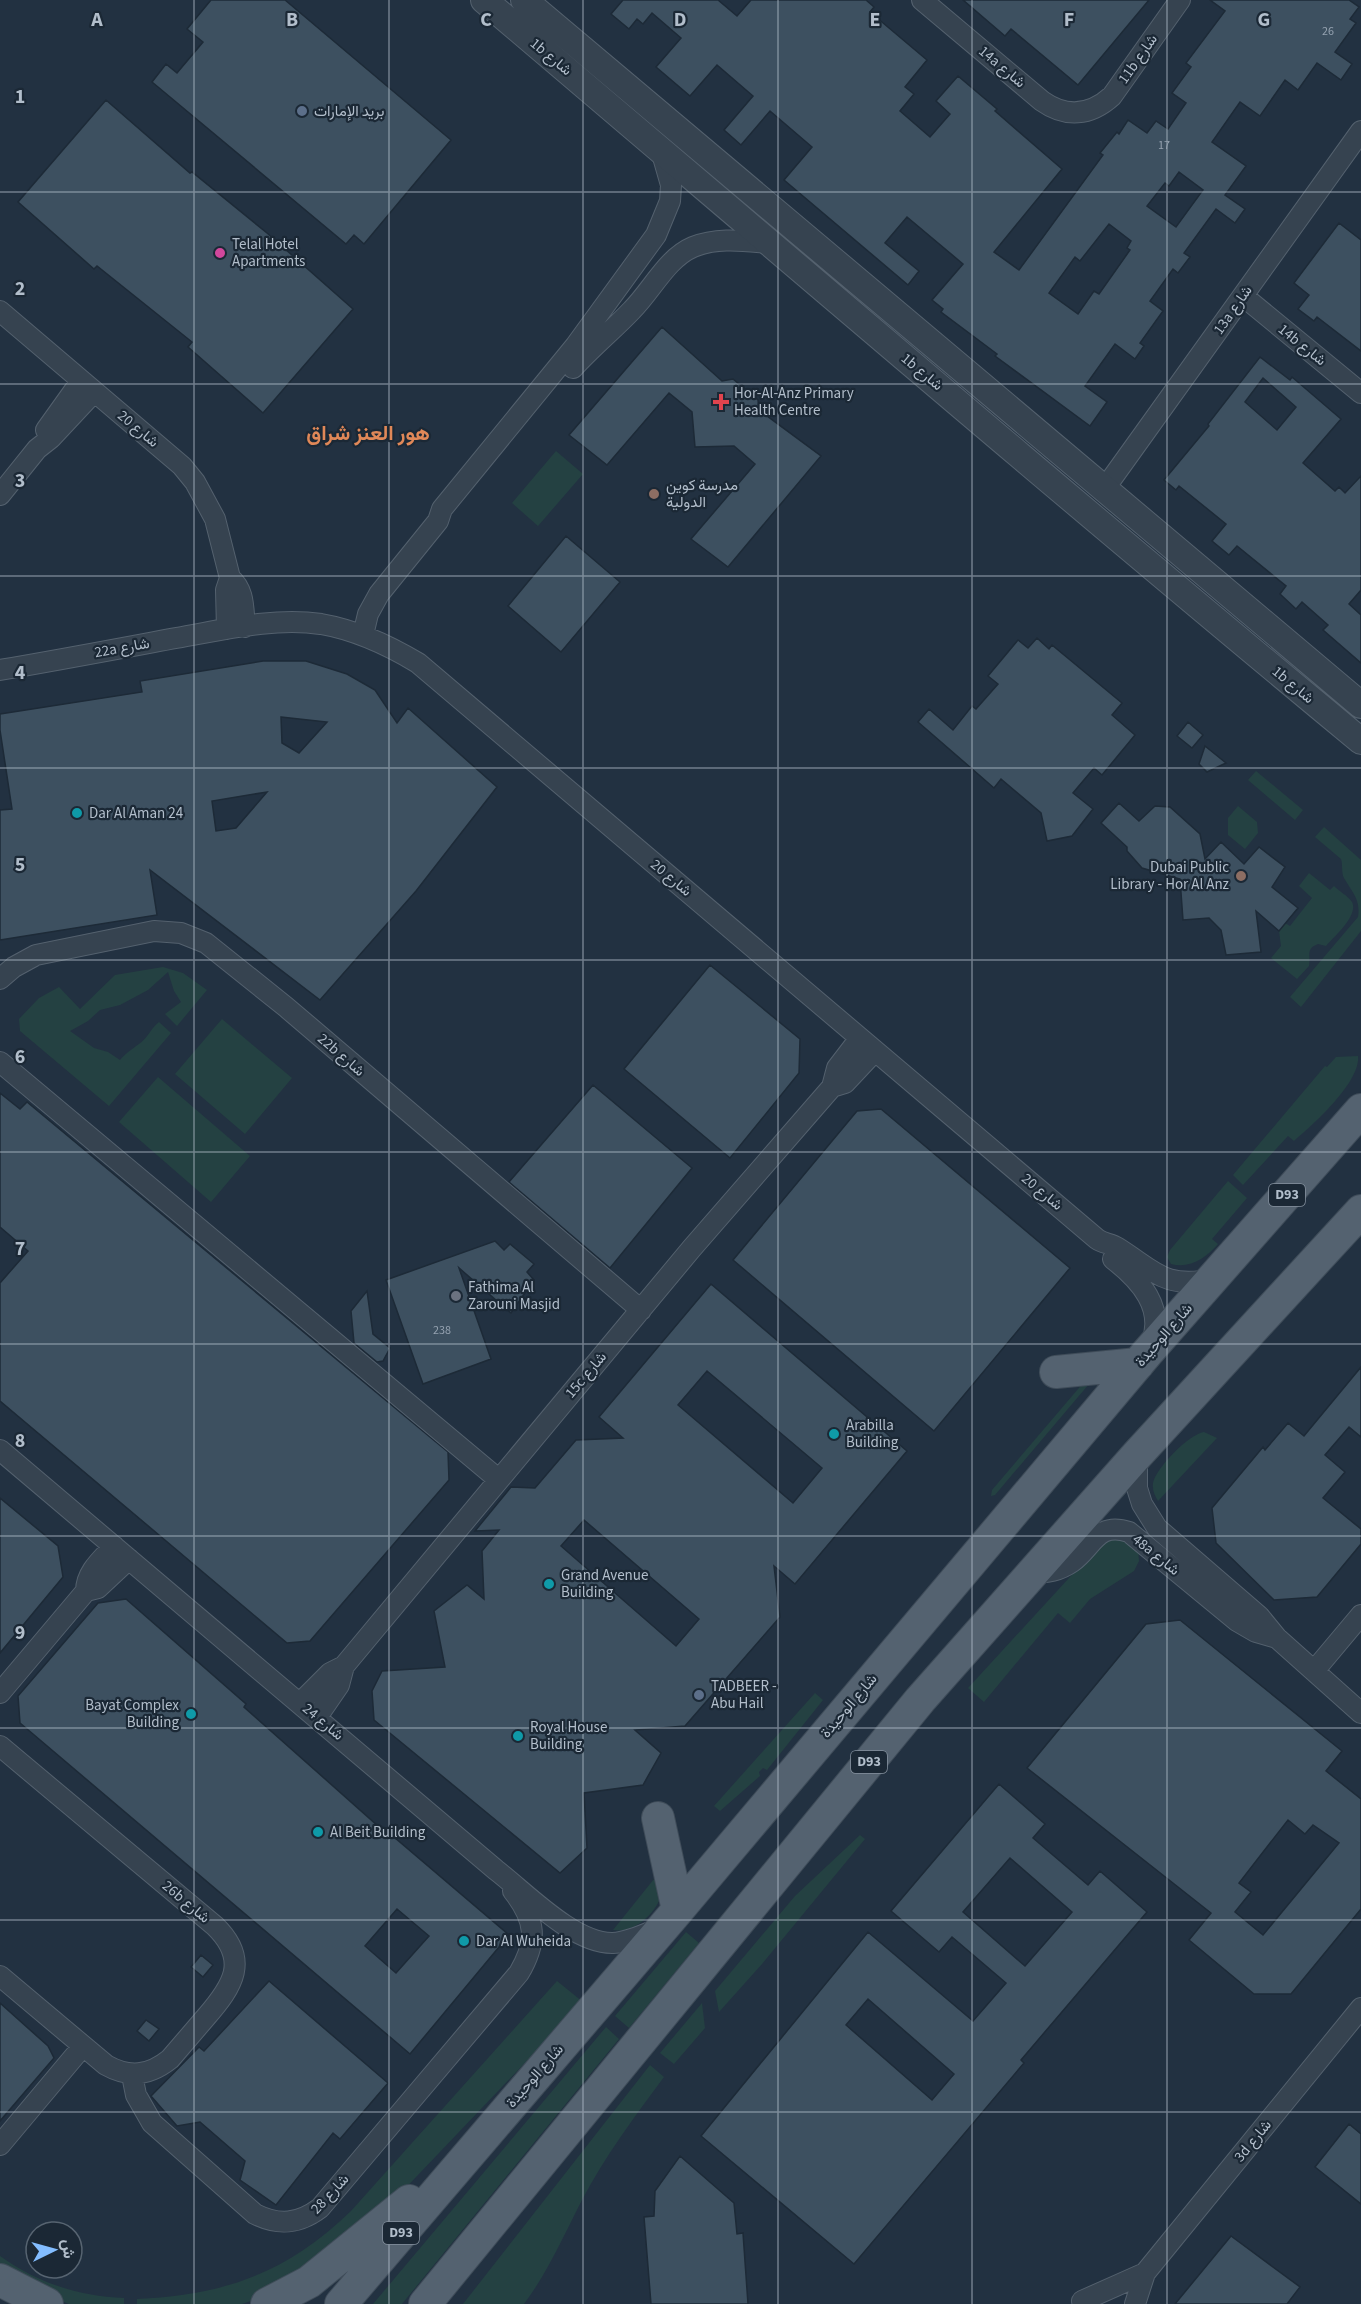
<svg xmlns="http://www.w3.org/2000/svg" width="1361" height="2304" font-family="'Source Sans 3',Vazirmatn,sans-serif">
<rect width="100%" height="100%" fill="#223141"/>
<!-- green -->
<path fill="#244142" d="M556,451l27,23 -45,52 -26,-23z
M1256,771l47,39 -8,10 -47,-40z
M1238,806l19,16 1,11 -13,16 -17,-14v-17z
M1324,827l37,33v71l-60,76 -11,-10 68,-80c3,-17 -6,-25 -14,-39 -3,-6 -1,-13 -3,-19l-26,-22z
M1309,873l21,17 4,-4c5,5 14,10 18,16 7,13 -18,35 -26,44l-8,-2c-13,5 -7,12 -9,22l-12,13 -26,-21 10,-12 -2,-15 6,-8 5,3 22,-28 -13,-12z
M163,967l20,6 24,17 -30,36 -12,-12 16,-12 -7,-11 -6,-19 -20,18 -28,15 -20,5 -12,11 -18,10 24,17 14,4 12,8c6,-7 12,-11 19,-16 8,-5 12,-16 20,-22l12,11 -62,73 -89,-75 -1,-12 20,-21 20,-11 21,22 35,-34z
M222,1019l70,59 -47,56 -70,-60z
M1358,1056c3,26 -46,70 -64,85l-6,-5 -45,49 -10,-10 92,-109 2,1 9,-10z
M158,1077l92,79 -39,46 -92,-80z
M1228,1181l19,17 -35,41 6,5c-12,14 -28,25 -47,20l-4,-7 3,-7z
M1084,1382l5,2 -94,111 -4,1 1,-6z
M1204,1432l13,6 -59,63c-3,-5 -6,-11 -5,-18 3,-15 36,-49 51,-51z
M1115,1535l23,14 1,12 -5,10 -44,28 -20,24 -12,-10 -74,89 -16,-14 134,-146z
M815,1693l8,7 -56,70 -4,-2 -4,4 1,4 -40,35 -6,-5z
M860,1835l5,4 -103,125 -43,48 -4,-21 80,-95z
M662,1869c0,7 2,16 0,24 -5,20 -28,41 -49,37z
M686,1932l13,11 -70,85 -14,-12z
M557,1981l26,21 -206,216 -117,80 -18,6h-105v-5c88,-4 150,-26 214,-88z
M702,2003l3,25 -31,36 -14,-11z
M606,2027l13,12 -217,265h-29z
M650,2065l14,12c-29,39 -59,79 -82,123 -18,35 -34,72 -58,104h-61z
M0,2256c38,27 78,40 124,42v6h-55l-8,-3 -61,-31z"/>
<!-- building -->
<path fill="#3d5060" stroke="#1d2a37" stroke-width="1.5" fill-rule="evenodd" d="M211,0h74l166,140 -87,104 -10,-9 -8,9 -194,-162 14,-18 11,9 26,-31 -16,-13z
M623,0h95l19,16 14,-16h115l8,7 -4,5 57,48 -22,27 9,7 -14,17 30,26 20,-23 -14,-13 22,-25 39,33 -2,2 67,58 -68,83 25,18 84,-115 -3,-2 17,-21 2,2 9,-14 19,13 9,-12 12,8 18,-26 -14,-10 19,-26 -5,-4 39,-52 -15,-11h139l10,7 -9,12 6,4 -21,29 17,12 -11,16 -24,-17 -19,27 -13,-10 -25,36 -20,-14 -28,40 34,24 -21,29 20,14 -10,14 -19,-14 -32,44 6,4 -12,16 -5,-4 -23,32 13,10 -23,32 4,3 -9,13 -20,-15 -30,42 22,16 -17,24 -95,-70 2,-2 -56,-42 2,-3 -11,-9 31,-36 -56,-47 -22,26 34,28 -11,14 -124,-105 28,-33 -42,-36 -29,34 -17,-15 29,-34 -36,-31 -27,31 -34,-29 25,-29 -29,-25 -9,11 -6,-5 -8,10 -18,-15zM1179,172l24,18 -27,37 -29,-21 18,-23 4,3zM1109,224l22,17 -4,7 3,2 -31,44 -5,-3 -16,23 -29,-21 26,-36 5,4z
M963,0h186l-71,85 -67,-56 -6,7z
M106,100l84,73 2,-1 75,61 86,76 -90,104 -75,-66 4,-5 -95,-76 -3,3 -76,-67z
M1339,223l22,17v111l-44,-34 -3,4 -16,-12 11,-14 -15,-12z
M662,327l60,54 11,-2 25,21 1,10 62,46 -93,111 -37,-28 64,-75 -21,-18 -39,1 -3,-35 -23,-19 -62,72 -38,-30z
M1260,357l30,23 2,-3 49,42 -38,44 32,28 4,-4 6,6 16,-17v114l-12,14 12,11v48l-38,-33 5,-5 -26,-23 -6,7 -16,-15 6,-8 -49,-40 -8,9 -17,-14 14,-17 -47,-38 -3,4 -12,-10 45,-54 -1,-2zM1263,378l33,29 -19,23 -32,-28z
M566,536l54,46 -59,70 -53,-46z
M1037,638l12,11 3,-4 70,58 -10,12 23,20 -33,40 -8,-7 -21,25 20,16 -21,27 -25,5 -6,-28 -40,-34 -7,9 -76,-66 11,-13 24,21 19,-24 4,3 22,-25 -10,-8 30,-36 10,8z
M263,661h43l41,13 28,16 22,33 11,-15 89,79 -81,104 -96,109 -170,-130 7,45 -157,25v-130l12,-1 -12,-79v-16l142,-22 -2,-11zM281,717l46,5 -28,31 -17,-10zM267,792l-31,36 -20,3 -4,-30z
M1188,722l15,13 -11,13 -15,-12z
M1205,746l21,17 -19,9 -8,-8z
M1119,803l20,18 16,-15 15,1 30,27 5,25 16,-17 23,22 15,-17 26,20 -13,20 26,21 -19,23 -23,-20 5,41 -35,3 -5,-25 -12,-12 -26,2 -3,-41 -38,-11 -15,-17v-4l-26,-24z
M710,965l90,74 -1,34 -69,85 -106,-89z
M593,1085l99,83 -82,100 -101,-86z
M0,1093l20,16 7,-7 421,350 1,28 -139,161 -23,2 -287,-242v-118l28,-32 -28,-24z
M881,1109l189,159 -136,163 -201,-171 124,-149z
M495,1241l9,9 6,-6 24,20 -7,8 7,8 -23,33 -52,-45 32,91 -68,25 -37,-104z
M711,1284l196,167 -112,133 -21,-18 6,51 -95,109 -50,4 26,23 -18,32 -59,8 3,55 -27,25 -186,-153 -2,-29 10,-20 63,-4 -11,-56 33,-26 17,14 -2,-48 17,-21 -24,1 36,-44 24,1 41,-48 47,-2 -24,-21zM707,1371l115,97 -29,35 -115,-98zM584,1520l115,99 -23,27 -115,-100z
M367,1291l6,43 17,14 -7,13 -6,1 -23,-19 -3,-32z
M1361,1367v70l-12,-10 -24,28 20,17 -22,26 38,31v15l-44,53 -43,3 -58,-57 -4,-35 51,-61 2,3 23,-27 16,13z
M0,1498l58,48 5,31 -63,76z
M126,1599l120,105 -2,3 143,127 1,-2 121,103 -99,119 -390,-331 -2,-27 80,-93zM397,1909l32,27 -33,37 -31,-27z
M1180,1620l162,131 -16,20 35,28v110l-70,85h-37l-65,-54 22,-27 -184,-145 119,-144zM1288,1820l17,14 8,-9 26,18 -76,92 -28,-23 16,-20 -12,-9z
M999,1784l46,40 -12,14 55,47 12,-14 47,41 -126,148 3,3 -170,201 -153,-128 167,-204 105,89 33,-38 -54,-46 -13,15 -48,-41zM1010,1858l62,54 -47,54 -62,-54zM868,1999l86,75 -22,26 -86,-75z
M201,1955l12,10 -10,12 -12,-10z
M269,1981l119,102 -48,56 -7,-6 -57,72 -36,-25 5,-19 -45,-39 -23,4 -26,-30 48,-49 5,4z
M0,2003l48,43 6,12 -54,63z
M146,2020l13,9 -10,12 -12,-10z
M1349,2124l12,10v70l-46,-37z
M680,2156l54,47 3,31 6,-1 5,71h-97l-7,-87 10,-1 1,-25z
M1231,2236l69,51 -13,17h-112z"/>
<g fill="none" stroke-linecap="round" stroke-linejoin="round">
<!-- minor casing -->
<g stroke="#54616e" stroke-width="22">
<path id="minor" d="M922,0l120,101c24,17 48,15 70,-5l68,-96
M1243,296l118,97
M0,311l182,155 13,16 20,37 15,59c15,12 13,31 15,49
M573,368c19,-21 40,-38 59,-58 20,-20 35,-52 61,-63 25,-10 51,-6 77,-4
M46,430l35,-49
M1105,488l256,-357
M0,495l37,-46 14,-11 43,-46
M227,629l-1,-39 4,-12
M363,635l5,-21 11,-20 59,-73 4,-12 134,-164 80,-110 14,-34 1,-16 -10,-35
M0,670c59,-10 117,-21 176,-32 47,-8 97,-21 145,-14 35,6 67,21 97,39l679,576c7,5 14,4 21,9 38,24 46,41 96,31
M0,979l14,-12 22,-12 118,-24 27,2 25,10 80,64 355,303
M0,1062l498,417
M832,1087l5,-19 23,-30
M1113,1259c27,21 53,49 38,86
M0,1450l496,420c30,23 78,74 117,73 15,-1 30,-8 44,-14
M1137,1455v33l5,16 15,24 102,88 18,22 84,75
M1032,1573c15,0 27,-2 40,-11 21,-15 25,-41 57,-30l108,89 19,11 21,6
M86,1591l12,-3 31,-29
M1314,1671l47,-56
M0,1693l86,-102c0,-19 16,-32 28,-45
M300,1703l30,-30 14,-7 348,-418 140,-161 13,-4 30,-32
M317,1717l22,-32 5,-19
M0,1746l215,180c35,34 18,60 -9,91 -12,14 -24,28 -36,42 -21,17 -41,19 -64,6l-106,-89
M132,2075l4,20 16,28 103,91c24,12 44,10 65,-6l199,-235c19,-32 17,-53 -6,-82
M0,2145l83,-99
M1082,2301l63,-28 216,-265
M1135,2304l10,-31"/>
</g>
<!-- tertiary casing -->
<g stroke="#54616e" stroke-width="28">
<path id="tertiary" d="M484,0c292,248 582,497 877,741
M524,0l837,705"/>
</g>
<!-- primary casing -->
<g stroke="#3f4c59" stroke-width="34">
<path id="primary" d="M1056,1372l82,-8
M658,1818l20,92
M0,2280l47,24
M267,2304l42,-22 100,-81
M341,2304l337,-394 469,-557 214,-243
M425,2304l495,-604 217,-245 224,-244"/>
</g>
<!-- minor -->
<use href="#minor" stroke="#364350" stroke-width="20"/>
<!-- tertiary -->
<use href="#tertiary" stroke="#364350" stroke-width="26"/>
<!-- primary -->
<use href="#primary" stroke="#546270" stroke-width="32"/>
</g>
<!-- grid -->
<path fill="none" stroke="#b2becb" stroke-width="1.5" stroke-opacity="0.55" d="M194,0v2304M389,0v2304M583,0v2304M778,0v2304M972,0v2304M1167,0v2304M0,192h1361M0,384h1361M0,576h1361M0,768h1361M0,960h1361M0,1152h1361M0,1344h1361M0,1536h1361M0,1728h1361M0,1920h1361M0,2112h1361"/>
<!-- markers -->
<g fill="#5c6f8a" stroke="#1b2835" stroke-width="2">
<circle cx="302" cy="111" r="6"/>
<circle cx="699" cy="1695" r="6"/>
</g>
<circle fill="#d1479c" stroke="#1b2835" stroke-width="2" cx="220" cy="253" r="6"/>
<path fill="#e0444e" stroke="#1b2835" stroke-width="2" d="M718 393h6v6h6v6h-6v6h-6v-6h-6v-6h6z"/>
<g fill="#8d6e63" stroke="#1b2835" stroke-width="2">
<circle cx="654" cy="494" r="6"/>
<circle cx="1241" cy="876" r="6"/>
</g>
<g fill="#0f9aa8" stroke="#1b2835" stroke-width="2">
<circle cx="77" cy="813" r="6"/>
<circle cx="834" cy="1434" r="6"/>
<circle cx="549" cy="1584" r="6"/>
<circle cx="191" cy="1714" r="6"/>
<circle cx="518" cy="1736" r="6"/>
<circle cx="318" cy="1832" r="6"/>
<circle cx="464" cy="1941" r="6"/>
</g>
<circle fill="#6b7280" stroke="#1b2835" stroke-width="2" cx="456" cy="1296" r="6"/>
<g text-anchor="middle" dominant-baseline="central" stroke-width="4.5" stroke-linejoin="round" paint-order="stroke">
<!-- number labels -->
<g font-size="12" fill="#95a2b0">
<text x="1328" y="31">26</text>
<text x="1164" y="145">17</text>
<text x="442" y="1330">238</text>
</g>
<!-- shield labels -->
<g fill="#1b2835" stroke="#85919e" stroke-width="1.5">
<rect x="1269" y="1184" width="36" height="22" rx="4.5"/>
<rect x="851" y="1751" width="36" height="22" rx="4.5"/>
<rect x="383" y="2222" width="36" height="22" rx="4.5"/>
</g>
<g font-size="14" font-weight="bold" fill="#b2becb">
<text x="1287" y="1195">D93</text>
<text x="869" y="1762">D93</text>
<text x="401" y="2233">D93</text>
</g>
<!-- street labels -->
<g font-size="15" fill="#b2becb" stroke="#1b2835">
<text transform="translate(551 57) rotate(40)">1b شارع</text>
<text transform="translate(1138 59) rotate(-55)">11b شارع</text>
<text transform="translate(1002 67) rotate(40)">14a شارع</text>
<text transform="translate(1233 310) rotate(-55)">13a شارع</text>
<text transform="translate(1302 345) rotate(39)">14b شارع</text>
<text transform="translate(922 372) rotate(40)">1b شارع</text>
<text transform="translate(138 429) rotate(40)">شارع 20</text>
<text transform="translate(122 648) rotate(-10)">22a شارع</text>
<text transform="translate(1293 685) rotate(40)">1b شارع</text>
<text transform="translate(671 878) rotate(40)">شارع 20</text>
<text transform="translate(341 1055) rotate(41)">22b شارع</text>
<text transform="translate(1042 1192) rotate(40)">شارع 20</text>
<text transform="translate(1164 1335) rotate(-49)">شارع الوحيدة</text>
<text transform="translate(586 1375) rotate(-50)">15c شارع</text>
<text transform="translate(1156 1555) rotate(39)">48a شارع</text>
<text transform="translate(849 1706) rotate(-50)">شارع الوحيدة</text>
<text transform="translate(323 1722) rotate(40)">شارع 24</text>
<text transform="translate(186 1902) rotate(40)">26b شارع</text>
<text transform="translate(535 2076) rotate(-49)">شارع الوحيدة</text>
<text transform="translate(1253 2141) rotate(-51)">3d شارع</text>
<text transform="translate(330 2194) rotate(-47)">شارع 28</text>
</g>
<!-- poi labels -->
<g font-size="15" fill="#b2becb" stroke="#1b2835" text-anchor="start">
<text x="314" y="111">بريد الإمارات</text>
<text x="232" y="244">Telal Hotel<tspan x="232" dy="17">Apartments</tspan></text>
<text x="734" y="393">Hor-Al-Anz Primary<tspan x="734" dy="17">Health Centre</tspan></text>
<text x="666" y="485">مدرسة كوين<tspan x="666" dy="17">الدولية</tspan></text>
<text x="89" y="813">Dar Al Aman 24</text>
<text x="1229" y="867" text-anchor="end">Dubai Public<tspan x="1229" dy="17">Library - Hor Al Anz</tspan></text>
<text x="468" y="1287">Fathima Al<tspan x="468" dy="17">Zarouni Masjid</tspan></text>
<text x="846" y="1425">Arabilla<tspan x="846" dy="17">Building</tspan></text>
<text x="561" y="1575">Grand Avenue<tspan x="561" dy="17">Building</tspan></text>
<text x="711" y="1686">TADBEER -<tspan x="711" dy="17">Abu Hail</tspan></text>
<text x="179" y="1705" text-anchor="end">Bayat Complex<tspan x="179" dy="17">Building</tspan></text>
<text x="530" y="1727">Royal House<tspan x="530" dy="17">Building</tspan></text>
<text x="330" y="1832">Al Beit Building</text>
<text x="476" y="1941">Dar Al Wuheida</text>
</g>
<!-- district labels -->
<g font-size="21" font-weight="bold" fill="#e08858" stroke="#1b2835">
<text x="368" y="433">هور العنز شراق</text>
</g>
</g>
<g font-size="20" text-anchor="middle" font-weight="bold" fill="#b2becb" stroke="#1b2835" stroke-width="4.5" stroke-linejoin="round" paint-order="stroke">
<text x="97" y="26">A</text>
<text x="292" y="26">B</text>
<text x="486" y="26">C</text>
<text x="680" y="26">D</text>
<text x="875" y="26">E</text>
<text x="1069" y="26">F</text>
<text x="1264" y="26">G</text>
<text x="20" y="103">1</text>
<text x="20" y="295">2</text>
<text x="20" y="487">3</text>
<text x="20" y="679">4</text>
<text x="20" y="871">5</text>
<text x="20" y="1063">6</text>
<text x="20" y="1255">7</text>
<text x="20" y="1447">8</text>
<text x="20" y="1639">9</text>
</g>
<!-- north arrow -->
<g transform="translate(54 2250) rotate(85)"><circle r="28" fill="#1b2835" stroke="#576471" stroke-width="1.5"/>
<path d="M0-4.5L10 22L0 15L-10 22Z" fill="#83bdff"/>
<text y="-9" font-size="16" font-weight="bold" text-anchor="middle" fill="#b2becb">ش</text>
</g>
</svg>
